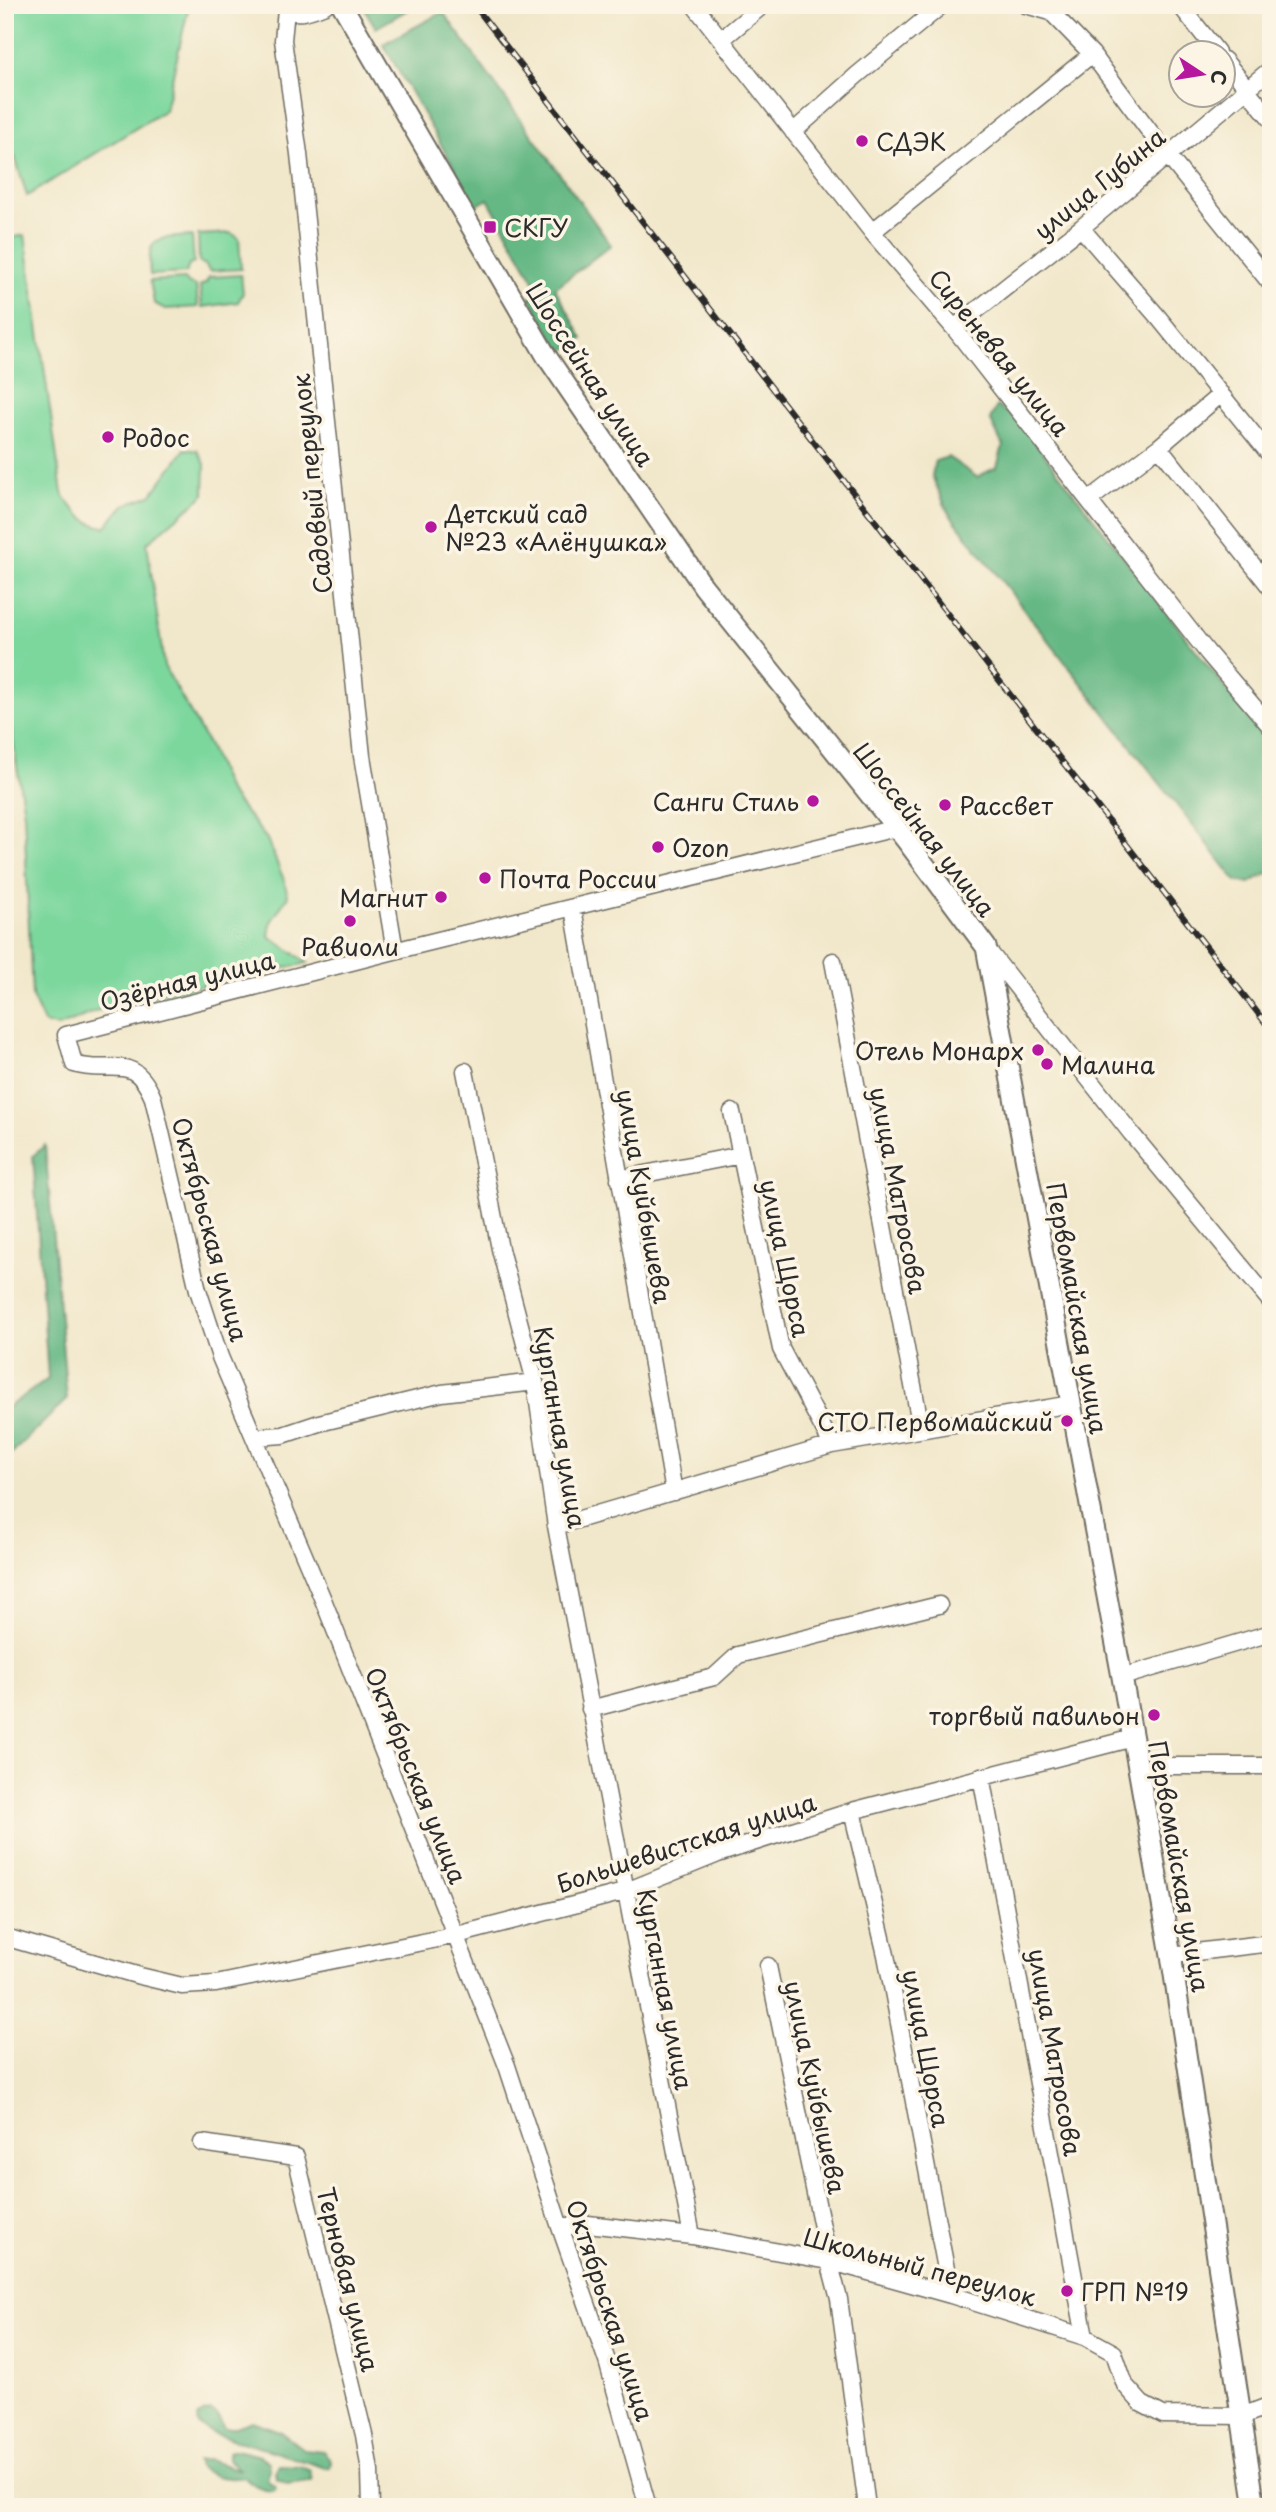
<svg xmlns="http://www.w3.org/2000/svg" width="1276" height="2512" font-family="'Playpen Sans',sans-serif">
<rect width="100%" height="100%" fill="#fcf5e5"/>
<filter id="ink" filterUnits="userSpaceOnUse"><feTurbulence type="fractalNoise" baseFrequency=".0143" numOctaves="2"/><feDisplacementMap in="SourceGraphic" scale="14" xChannelSelector="R" yChannelSelector="G"/><feConvolveMatrix kernelMatrix="1 2 1 2 8 2 1 2 1" color-interpolation-filters="sRGB"/></filter>
<filter id="wash" filterUnits="userSpaceOnUse"><feTurbulence type="fractalNoise" baseFrequency=".00686" numOctaves="4" result="noise"/><feDisplacementMap in="SourceGraphic" scale="28" xChannelSelector="R" yChannelSelector="G"/><feGaussianBlur stdDeviation="1.57" result="paint"/><feColorMatrix in="noise" values="0 0 0 0 0 0 0 0 0 0 0 0 0 0 0 0 0 1.4 0 .05"/><feComposite in="paint" operator="in"/></filter>
<g filter="url(#wash)">
<rect width="100%" height="100%" fill="#f1e7ca"/>
<!-- green -->
<path fill="#7cd79d" stroke="#548164" stroke-width="2" d="M5,5h184l-24,105 -138,86 -22,-71z
M231,233l8,5 2,31 -32,2 -3,-6 -7,-3 -1,-27z
M25,235l37,258c10,16 24,32 43,34l19,-22 27,-10 34,-46 13,2 7,13 -1,31 -57,48 17,123 45,80 19,45 39,48 17,41 4,16 -17,26 -2,14 39,27 -197,42 -53,22 -14,-4 -12,-26 -8,-184 -16,-106 4,-30 -7,-65v-373z
M192,236l2,27 -5,2 -3,8 -36,2c-3,-41 6,-36 42,-39z
M241,275l2,18 -5,9 -36,5 -2,-21 6,-3 3,-6z
M185,279l4,5 7,2 2,21 -33,2 -11,-6 -4,-22z"/>
<!-- forest -->
<path fill="#65b884" stroke="#487258" stroke-width="2" d="M362,5h54l-40,23z
M443,12l168,233 -56,43 28,51 -22,13 -31,-54 10,-7 -52,-92 -12,7 -93,-162z
M997,406l19,12 255,329v125l-21,11 -14,-2 -288,-369 -16,-36 3,-15 13,-4 29,20 20,-10 6,-21 -13,-27z
M45,1145l22,254 -62,61v-51l43,-30 -15,-223z
M211,2411l7,4 6,13h8l20,-7 27,10 24,18 20,2 8,9 -1,7 -4,1 -114,-35 -13,-8 -1,-7 5,-5z
M235,2450l25,6 9,6 1,7 -3,11 9,7 -1,3c-13,2 -22,-4 -31,-13 -15,3 -32,0 -45,-9l-2,-7 11,-1 32,10 -12,-10v-8z
M279,2465l21,1 10,5 2,10 -25,3 -10,-5 -1,-8z"/>
</g>
<g filter="url(#ink)">
<g fill="none" stroke-linecap="round" stroke-linejoin="round">
<!-- minor casing -->
<g stroke="#706d63" stroke-width="19">
<path id="minor" d="M281,5c13,13 29,6 44,0
M694,5l178,227 82,96 253,324 64,75
M1026,5l25,7 41,42 76,102 103,128
M1180,5l37,47
M286,10l-3,30 16,114 63,602 33,195
M721,40l42,-35
M1224,60l18,22
M1247,90l24,29
M793,132l64,-57 85,-70
M1081,228l77,89 113,139
M872,232l220,-178
M954,328l127,-100 190,-159
M1159,447l112,141
M1089,500l70,-53 62,-53
M573,908l101,584
M987,949l144,184 140,169
M833,961l88,467
M465,1071l35,178 35,133 21,144 136,710
M732,1112l49,237 51,96
M619,1179l122,-24
M255,1437l28,-2 36,-12 123,-30 93,-11
M556,1526l276,-81 239,-41
M1122,1677l149,-44
M590,1709l124,-32 24,-22 201,-50
M1138,1771l24,-5h109
M981,1776l104,561
M852,1811l34,144 65,340
M5,1937l135,39 42,10 34,-2 241,-49 167,-43 94,-38 134,-43 281,-73
M1171,1955l100,-12
M768,1966l61,295 10,38 28,208
M202,2143l94,14 68,278 6,36 1,36
M560,2227l28,-3 104,12 137,25 122,34 134,42 29,16 11,32 17,19 21,11 79,1 29,-11
M648,2507l-41,-146 -47,-134 -53,-161 -183,-464 -104,-245 -22,-67 -45,-192c-20,-48 -42,-22 -79,-34l-8,-29 344,-88 486,-119"/>
</g>
<!-- major casing -->
<g stroke="#706d63" stroke-width="23">
<path id="major" d="M342,5l205,352 156,229 203,254 80,107 136,730 49,278 84,552"/>
</g>
<!-- minor -->
<use href="#minor" stroke="#fff" stroke-width="16"/>
<!-- major -->
<use href="#major" stroke="#fff" stroke-width="19"/>
<!-- rail casing -->
<g stroke="#2b2b2b" stroke-width="6">
<path id="rail" d="M474,5l797,1025"/>
</g>
<!-- rail -->
<use href="#rail" stroke="#fcf5e5" stroke-width="3.5" stroke-dasharray="10" stroke-linecap="butt"/>
</g>
</g>
<!-- markers -->
<g fill="#b5179e" stroke="#fcf5e5" stroke-width="2.5">
<circle cx="862" cy="141" r="7"/>
<rect x="483" y="220" width="14" height="14" rx="3.5"/>
<circle cx="108" cy="437" r="7"/>
<circle cx="431" cy="527" r="7"/>
<circle cx="813" cy="801" r="7"/>
<circle cx="945" cy="805" r="7"/>
<circle cx="658" cy="847" r="7"/>
<circle cx="485" cy="878" r="7"/>
<circle cx="441" cy="897" r="7"/>
<circle cx="350" cy="921" r="7"/>
<circle cx="1038" cy="1050" r="7"/>
<circle cx="1047" cy="1064" r="7"/>
<circle cx="1067" cy="1421" r="7"/>
<circle cx="1154" cy="1715" r="7"/>
<circle cx="1067" cy="2291" r="7"/>
</g>
<g text-anchor="middle" dominant-baseline="central" stroke-width="7" stroke-linejoin="round" paint-order="stroke">
<!-- poi labels -->
<g font-size="24" fill="#2b2b2b" stroke="#fcf5e5" text-anchor="start">
<text x="876" y="141">СДЭК</text>
<text x="504" y="227">СКГУ</text>
<text x="122" y="437">Родос</text>
<text x="445" y="513">Детский сад<tspan x="445" dy="28">№23 «Алёнушка»</tspan></text>
<text x="799" y="801" text-anchor="end">Санги Стиль</text>
<text x="959" y="805">Рассвет</text>
<text x="672" y="847">Ozon</text>
<text x="499" y="878">Почта России</text>
<text x="427" y="897" text-anchor="end">Магнит</text>
<text x="350" y="946" text-anchor="middle">Равиоли</text>
<text x="1024" y="1050" text-anchor="end">Отель Монарх</text>
<text x="1061" y="1064">Малина</text>
<text x="1053" y="1421" text-anchor="end">СТО Первомайский</text>
<text x="1140" y="1715" text-anchor="end">торгвый павильон</text>
<text x="1081" y="2291">ГРП №19</text>
</g>
<!-- street labels -->
<g font-size="24" fill="#2b2b2b" stroke="#fcf5e5">
<text transform="translate(1099 183) rotate(-39)">улица Губина</text>
<text transform="translate(1000 352) rotate(51)">Сиреневая улица</text>
<text transform="translate(591 374) rotate(57)">Шоссейная улица</text>
<text transform="translate(311 484) rotate(-96)">Садовый переулок</text>
<text transform="translate(925 829) rotate(52)">Шоссейная улица</text>
<text transform="translate(187 980) rotate(-14)">Озёрная улица</text>
<text transform="translate(899 1190) rotate(79)">улица Матросова</text>
<text transform="translate(645 1196) rotate(80)">улица Куйбышева</text>
<text transform="translate(211 1229) rotate(75)">Октябрьская улица</text>
<text transform="translate(786 1258) rotate(78)">улица Щорса</text>
<text transform="translate(1078 1308) rotate(80)">Первомайская улица</text>
<text transform="translate(561 1427) rotate(80)">Курганная улица</text>
<text transform="translate(417 1775) rotate(68)">Октябрьская улица</text>
<text transform="translate(686 1842) rotate(-18)">Большевистская улица</text>
<text transform="translate(1180 1866) rotate(80)">Первомайская улица</text>
<text transform="translate(666 1989) rotate(79)">Курганная улица</text>
<text transform="translate(927 2048) rotate(79)">улица Щорса</text>
<text transform="translate(1056 2052) rotate(80)">улица Матросова</text>
<text transform="translate(816 2087) rotate(78)">улица Куйбышева</text>
<text transform="translate(920 2266) rotate(15)">Школьный переулок</text>
<text transform="translate(349 2279) rotate(76)">Терновая улица</text>
<text transform="translate(611 2310) rotate(72)">Октябрьская улица</text>
</g>
</g>
<!-- margin -->
<rect width="1276" height="2512" fill="none" stroke="#fcf5e5" stroke-width="28"/>
<!-- north arrow -->
<g transform="translate(1202 74) rotate(102)"><circle r="33" fill="#fcf5e5" stroke="#a8a49b" stroke-width="2"/>
<path d="M0-5L12 26L0 18L-12 26Z" fill="#b5179e"/>
<text y="-10" font-size="19" font-weight="bold" text-anchor="middle" fill="#2b2b2b">С</text>
</g>
</svg>
